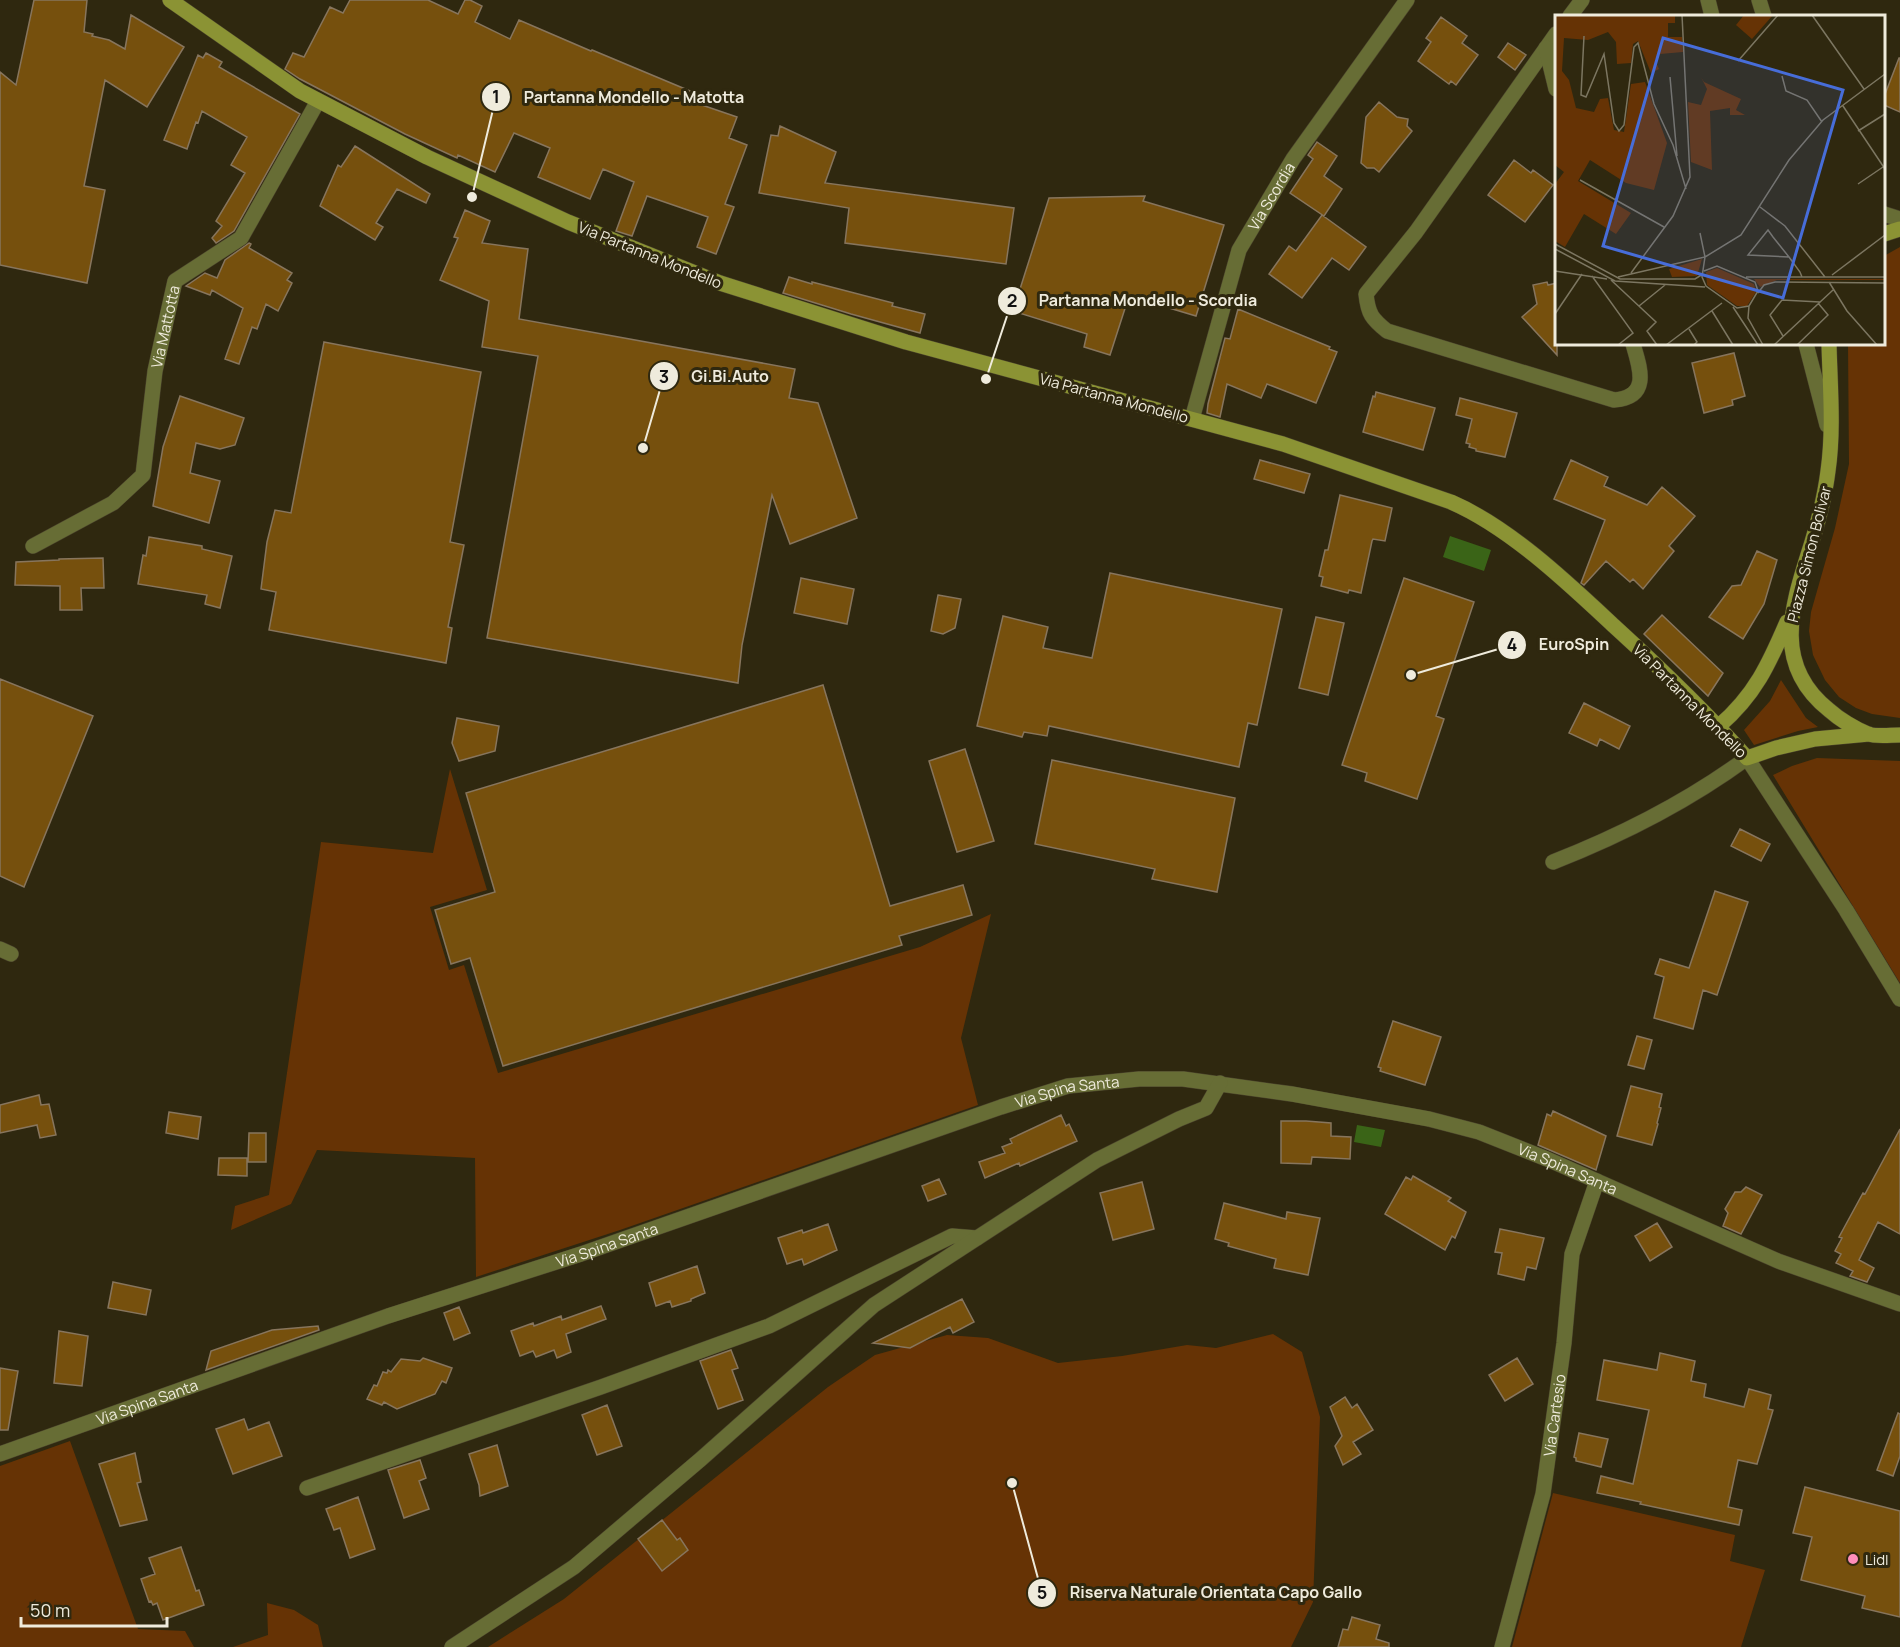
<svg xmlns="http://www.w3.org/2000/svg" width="1900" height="1647" font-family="Manrope,sans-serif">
<rect width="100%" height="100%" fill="#2f280f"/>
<!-- green -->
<path fill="#663305" d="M1900,247v471l-28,-4 -16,-6 -17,-11 -14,-17 -12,-25 -4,-24 2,-19 24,-84 14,-64 -1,-120h36v-88z
M1781,680l25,38 12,9 -20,4 -44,14 -10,-15 26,-29z
M1817,758l83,3v222l-127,-208 19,-9z
M450,769l37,121 -57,17 19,63 15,-5 34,108 422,-126 71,-33 -30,124 17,67 -358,125 -144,47 -1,-119 -158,-8 -26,54 -60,26 4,-24 34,-11 52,-353 112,11z
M1273,1334l29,18 18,65 -7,185 -22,45h-803l76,-48 264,-212 47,-32 72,-20 41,3 70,25 64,-7 65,-11 29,3z
M70,1441l68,188 47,2 9,16h-194v-181z
M1553,1493l182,42 -5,26 35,9 -24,77h-229z
M267,1603l27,7 24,15 5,22h-90l35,-12z"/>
<!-- water -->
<path fill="#3a6417" d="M1450,536l41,14 -7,21 -41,-14z
M1357,1125l28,5 -4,17 -27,-5z"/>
<!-- building -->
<path fill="#76500d" stroke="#87755d" stroke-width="1.5" d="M34,0h53l-3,32 9,2 -1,2 17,4 16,9 6,-34 53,32 -37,60 -42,-27 -21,106 21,4 -18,93 -87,-18v-193l16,13z
M350,0h78l30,14 7,-14h5l12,6 -7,16 35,17 9,-19 72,31 1,-1 110,46 -3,8 38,13 -8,21 18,7 -22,59 9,3 -18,47 -19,-7 11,-30 -61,-21 -15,40 -16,-5 18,-49 -31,-13 -13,30 -52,-22 12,-29 -36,-15 -19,39 -37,-17 -1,3 -52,-24 -105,-55 -15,-10 8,-16 11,4 26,-50 13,6z
M1441,17l26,19 -5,7 16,12 -22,30 -5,-4 -2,3 -31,-23 13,-19 -5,-4z
M1508,43l18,12 -11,15 -17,-13z
M206,53l16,9 -3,5 81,47 -66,117 -18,12 -4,-5 10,-12 -6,-5 29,-48 -14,-8 16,-28 -45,-26 -4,12 -2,-1 -9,27 -23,-9 34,-85 5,3z
M1899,58h1v54l-16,-7v-8z
M1379,102l18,15 11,2 -1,7 5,5 -33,41 -5,-4h-7l-6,-5 5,-46z
M780,126l56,26 -11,31 189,25 -8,56 -161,-21 4,-35 -90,-15 12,-58 7,1z
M1317,142l20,14 -13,20 18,13 -18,27 -34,-23 23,-34 -5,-4z
M355,146l75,48 -4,9 -29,-14 -21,34 7,4 -8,13 -55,-34 18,-41 3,2z
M1514,160l17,13 2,-3 20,15 -28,37 -37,-27z
M1145,196l-2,5 81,24 -28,91 -67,-20 -19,59 -26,-8 3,-13 -74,-23 36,-113z
M465,210l25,11 -8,22 46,6 -9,70 276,50 -6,29 29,5 39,115 -67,26 -18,-49 -30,150 -4,38 -251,-45 51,-282 -56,-9 7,-46 -49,-21 18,-42 -4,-1z
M1322,215l44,32 -17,23 -17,-12 -30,40 -33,-24 20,-28 7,5z
M249,243l2,1 -2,4 43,25 -5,7 5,3 -14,28 -12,-7 -9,25 -5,-2 -13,37 -14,-5 18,-51 -31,-18 -2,5 -24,-9 19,-13 12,5 8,-18z
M789,277l23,7v-2l81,21 -1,3 33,8 -5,19 -69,-19 -68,-21z
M1547,282l1,3 9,-2v72l-35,-38 15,-13 -4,-19z
M1238,309l92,38 -1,2 8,3 -21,51 -49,-19 -6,14 -34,-14 -7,33 -13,-4 1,-9 17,-66 5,1z
M324,342l157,30 -31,170 14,3 -16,82 4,1 -6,35 -177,-33 7,-38 -15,-3 6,-47 8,-32 16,3z
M1734,353l11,43 -13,4 1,5 -29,8 -12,-50z
M1376,392l59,16 -12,42 -60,-18 10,-36 2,1z
M180,396l64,22 -9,27 -15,4 -24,-6 -6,30 30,8 -11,42 -56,-17 10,-59z
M1460,398l57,15 -12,44 -29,-6v-2l-7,-2 1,-3 -4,-1 6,-24 -16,-4z
M1260,460l50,14 -6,19 -50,-14z
M1571,460l37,17 -4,9 43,19 15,-18 33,29 -26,30 5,5 -31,38 -10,-10 -3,3 -24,-21 -22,24 -3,-2 24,-63 -51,-21z
M1340,495l52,13 -7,33 -12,-2 -1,2 -11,52 -12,-3 -1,3 -27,-7 2,-9 -4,-1 6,-26h3z
M149,537l53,9v3l30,7 -12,52 -15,-4 2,-9 -69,-11 5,-29 3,1z
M1757,551l20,9 -13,44 -21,35 -34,-22 23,-31 9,-1z
M103,558l1,30h-23l1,22h-22v-24l-45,-1 1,-23 43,-2v-1z
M1110,573l172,36 -25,116 -9,-2 -9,44 -190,-41 -2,10 -23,-4 -2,5 -45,-11 26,-110 45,11 -5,21 49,10z
M801,578l53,11 -7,35 -53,-11z
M1404,578l70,24 -38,114 8,3 -27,80 -52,-18 2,-8 -25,-8z
M938,595l23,4 -6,29 -12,6 -12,-3z
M1662,615l61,58 -15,23 -64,-62z
M1316,617l28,6 -16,72 -29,-7z
M0,679l93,37 -69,171 -24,-11z
M823,685l67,221 73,-21 9,30 -73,21 3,9 -399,121 -33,-108 -19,6 -16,-54 60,-18 -29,-99z
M1584,703l46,23 -11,23 -19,-10 -3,7 -28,-13z
M457,718l42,8 -4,25 -36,10 -7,-18z
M965,749l29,92 -37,11 -28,-91z
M1052,760l183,38 -18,94 -65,-13 3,-10 -120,-25z
M1740,829l30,15 -9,17 -30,-15z
M1715,891l33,11 -31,93 -14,-5 -10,39 -39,-11 10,-41 -9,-3 5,-15 29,9z
M1393,1021l48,16 -16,48 -45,-14 1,-3 -3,-1z
M1637,1036l15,4 -8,29 -16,-4z
M1631,1086l31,8 -3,13 2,1 -4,15 1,1 -6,21 -35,-9z
M39,1095l2,10 8,-1 7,31 -16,3 -3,-13 -37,8v-28z
M1553,1111l53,25 -10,34 -58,-25 9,-31 4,2z
M169,1112l32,5 -3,22 -32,-6z
M1061,1115l5,11 3,-2 8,17 -57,25 -1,-3 -34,15 -6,-16 26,-9 -3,-6 10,-4 -2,-4z
M1281,1121h25l25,2v13l20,1 -1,22 -38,-2 -1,7 -30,-1z
M1900,1129v105l-22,-12 -19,38 15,8 -7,14 -17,-6 3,-5 -17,-8 5,-9 -6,-3 7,-13 -3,-1 24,-44 2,1z
M249,1133h17v29h-18z
M219,1158h28v18l-29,-1z
M1413,1176l38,22 -3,3 18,11 -11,26 -3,-2 -7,14 -60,-36 21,-37 5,3z
M939,1179l7,15 -18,7 -6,-15z
M1142,1182l12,47 -41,11 -13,-47z
M1746,1187l16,8 -21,39 -18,-8 5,-13 -3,-4 10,-17h6z
M1224,1203l62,16 1,-7 33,6 -12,57 -34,-7 2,-9 -48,-13 1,-3 -14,-4z
M1657,1223l15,24 -22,14 -15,-25z
M828,1224l9,26 -33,15 -2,-6 -15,5 -9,-26 24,-8 1,3z
M1500,1229l44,9 -8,31 -9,-2 -3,13 -26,-6 4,-21 -7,-1z
M697,1266l8,27 -14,6v2l-19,6 -2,-6 -14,5 -7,-23z
M113,1282l38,8 -5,25 -38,-7z
M962,1299l12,23 -21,11 -3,-6 -40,21 -37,-5z
M601,1306l5,13 -40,15 5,18 -14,6 -3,-8 -18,7 -3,-6 -13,5 -9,-25 22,-8 1,3 27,-10 1,4z
M459,1307l11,26 -16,7 -10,-27z
M318,1326l1,4 -113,40 5,-19 61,-21z
M59,1331l29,5 -6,50 -28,-3z
M731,1350l7,18 -6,2 11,30 -25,9 -18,-48z
M1660,1353l35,8 -4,20 15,3 -2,13 40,10 5,-18 22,6 -3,14 5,1 -16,54 -19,-4 -10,47 14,3 -3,15 -99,-21 1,-2 -44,-9 4,-17 32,8 16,-74 -52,-10 7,-40 53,10z
M423,1358l29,10 -6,15 -4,-2 -7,13 -38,15 -13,-7 -2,3 -15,-6 7,-14 3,1 6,-14 4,1 1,-3 3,2 10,-13 19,2z
M1517,1358l16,26 -28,17 -16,-26z
M0,1368l18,3 -10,59h-8z
M1345,1397l7,11 5,-4 16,26 -20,12 8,12 -18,11 -8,-19 7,-10 -12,-29z
M607,1405l15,41 -25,9 -15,-40z
M1898,1413l2,1v42l-7,20 -16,-6z
M244,1419l4,11 21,-8 13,34 -49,18 -17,-45z
M1579,1433l29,6 -7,28 -25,-6v-3l-2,-1z
M497,1445l11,41 -28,10 -1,-11 -10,-31z
M135,1453l6,29 -4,1 10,37 -27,6 -21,-62z
M420,1460l6,18 -7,3 10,28 -25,9 -16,-48z
M1805,1487l95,24v106l-38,-9 3,-12 -64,-16 11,-43 -19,-4z
M358,1497l17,52 -25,9 -10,-30 -6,2 -8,-21z
M662,1520l15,20 3,-2 8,12 -26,21 -24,-32z
M181,1547l15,44 3,-1 5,15 -41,15 -6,-17 -4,2 -2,-4 -2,1 -8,-23 14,-5 -6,-16z
M1352,1617l28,8 -4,14 13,4v4h-51l5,-18 5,1z"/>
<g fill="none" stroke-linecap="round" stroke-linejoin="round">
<!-- minor casing -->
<g stroke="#4a432c" stroke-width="16">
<g id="minor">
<path d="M1570,16l12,-16"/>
<path d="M1556,34l-140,198 -50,62c2,20 6,25 21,37l227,69c37,-3 26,-32 19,-56"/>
<path d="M1546,48l10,41"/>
<path id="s1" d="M1192,419l47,-169 54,-91 114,-159"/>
<path id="s2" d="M33,546l80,-43 30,-28 12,-104 20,-90 66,-43 77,-137"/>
<path d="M1553,862c69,-27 134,-60 194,-104l99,152 54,89"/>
<path d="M0,949l11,5"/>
<path id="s3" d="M0,1454l388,-138 193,-62 420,-147 67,-21 71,-7h44l109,15 137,25 50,13 68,27 231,102 122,43"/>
<path d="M307,1488l294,-101 168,-61 183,-90 25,2"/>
<path d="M452,1647l122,-80 127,-108 173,-154 223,-145 82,-41 27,-11 14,-25"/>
<path id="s4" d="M1502,1647l41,-153 21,-151 8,-89 25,-73"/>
</g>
</g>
<!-- tertiary casing -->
<g stroke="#4a432c" stroke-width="16">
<path id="tertiary" d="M1708,0l4,16
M1759,0l5,16
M1884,214l16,5
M1806,344l21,81"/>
</g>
<!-- secondary casing -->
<g stroke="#4a432c" stroke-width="16">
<path id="secondary" d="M170,0l130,91 127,66 141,65 152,61 186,59 377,102 168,58c58,25 116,80 163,124 46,42 91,85 133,132l29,-10 39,-9 54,-5
M1884,234l16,-5
M1829,344c1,42 5,85 -1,127 -3,24 -9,48 -16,71 -19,61 -42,121 17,168 10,9 26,19 39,24 9,3 22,1 32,1
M1719,726c36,-31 50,-62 68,-104"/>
</g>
<!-- minor -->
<use href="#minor" stroke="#676d35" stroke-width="15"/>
<!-- tertiary -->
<use href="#tertiary" stroke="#676d35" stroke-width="15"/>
<!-- secondary -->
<use href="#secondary" stroke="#8b9334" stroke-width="15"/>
</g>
<!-- markers -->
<circle fill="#ff8eba" stroke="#2f280f" stroke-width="2" cx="1853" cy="1559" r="6"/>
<g text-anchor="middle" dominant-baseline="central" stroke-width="6" stroke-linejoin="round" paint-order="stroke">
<!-- street labels -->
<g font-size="15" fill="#efebdc" stroke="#2f280f">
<text stroke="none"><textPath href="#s1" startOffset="238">Via Scordia</textPath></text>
<text transform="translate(650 255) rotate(22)">Via Partanna Mondello</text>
<text stroke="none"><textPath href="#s2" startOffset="282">Via Mattotta</textPath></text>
<text transform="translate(1114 398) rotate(15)">Via Partanna Mondello</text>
<text transform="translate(1809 554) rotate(-76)">Piazza Simon Bolivar</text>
<text transform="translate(1690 701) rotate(45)">Via Partanna Mondello</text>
<text stroke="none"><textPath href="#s3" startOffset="1128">Via Spina Santa</textPath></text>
<text stroke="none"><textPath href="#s3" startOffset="1642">Via Spina Santa</textPath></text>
<text stroke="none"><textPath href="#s3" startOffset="642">Via Spina Santa</textPath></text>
<text stroke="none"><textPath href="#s3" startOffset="156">Via Spina Santa</textPath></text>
<text stroke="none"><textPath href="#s4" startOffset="238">Via Cartesio</textPath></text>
</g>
<!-- poi labels -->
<g font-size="15" fill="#efebdc" stroke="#2f280f" text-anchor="start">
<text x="1865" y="1559">Lidl</text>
</g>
</g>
<!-- overview -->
<g transform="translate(1555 15)">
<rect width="330" height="330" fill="#2f280f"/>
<path d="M0,0h120v8h-7v14h14l1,15 -23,2 -5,6 4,9 -8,4 -13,-32 -5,3 -2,19 -14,1 -1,-22 -8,-10 -20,8 -24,-2 -2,33 7,9 7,28 18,4 6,-13 8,-1 6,32 10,2 7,-48 14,-2 22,61 -13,47 -28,-7 -36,-23 -12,21 53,32 -15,21 -32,-20 -19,33 -10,-6v-57l9,-12 -9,-7zM189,0h29l-21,24 -16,-14zM146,62l3,5 37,17 -5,11 9,5h-15v-7l-20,3 2,59 -21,-8 -3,-60 13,3 6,-16zM147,244l-5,17 -25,1 -3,-8zM162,253l37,16 2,8 -9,14h-10l-30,-21 -1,-13zM199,264h131v1h-108l-17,7z" fill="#663305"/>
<path fill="none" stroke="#7c7661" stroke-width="1.5" d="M257,0l52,74M29,21l-3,59 5,2 18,-43 10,69 5,8 5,-6 10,-78 4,-4 16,61 19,41 13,44M183,46l40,-46M227,61l4,15 21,9 15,22M115,62l7,79M288,91l42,63M303,116l27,-17M25,165l84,47M303,169l25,-17M205,192l25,19 40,51M0,229l65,35h75l8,-5M0,234l60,32 90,6M234,242l-41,-2 20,-25 5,7 16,20 11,15 2,5M0,256l52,8M149,256l13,-5 38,16 3,9 -9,15 -12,2 -31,-22 -4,-9 3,-20 36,-22 48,-75 34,-40 62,-46M76,258l42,-57 17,-39 -8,-162M277,260l53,-40M37,261l41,57 -15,12M63,262l87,-20 -5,-24M191,262h139M56,265l45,42 -9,9 10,14M274,267l18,29 30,34M203,278l6,-8 11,-3 110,1M84,291l26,-21M194,291l-1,12 15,27M178,292l25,38M157,296l21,34M0,299l27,-40M134,314l8,13 -3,3M228,321l-13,-21 12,-15 38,2M111,330l56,-42M219,330l59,-55M242,330l31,-30 -10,-12"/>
<path fill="#476dd9" fill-opacity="0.15" stroke="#476dd9" stroke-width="3" d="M108,23l180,52 -60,208 -180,-52z"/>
<rect width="330" height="330" fill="none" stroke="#efebdc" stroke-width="3"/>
</g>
<!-- callouts -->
<path fill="none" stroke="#efebdc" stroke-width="2" d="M472 197L496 97M986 379L1012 301M643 448L664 376M1411 675L1512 645M1012 1483L1042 1593"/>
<g fill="#efebdc" stroke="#2f280f" stroke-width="2">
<circle cx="472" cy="197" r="6"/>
<circle cx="986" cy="379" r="6"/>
<circle cx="643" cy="448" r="6"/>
<circle cx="1411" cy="675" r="6"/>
<circle cx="1012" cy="1483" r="6"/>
<circle cx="496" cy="97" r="15"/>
<circle cx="1012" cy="301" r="15"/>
<circle cx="664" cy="376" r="15"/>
<circle cx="1512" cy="645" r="15"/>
<circle cx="1042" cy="1593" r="15"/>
</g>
<g font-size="18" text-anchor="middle" font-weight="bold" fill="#111">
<text x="496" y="103">1</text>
<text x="1012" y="307">2</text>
<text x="664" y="383">3</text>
<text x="1512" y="651">4</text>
<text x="1042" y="1599">5</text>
</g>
<g font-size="16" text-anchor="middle" font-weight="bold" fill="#efebdc" stroke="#2f280f" stroke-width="6" stroke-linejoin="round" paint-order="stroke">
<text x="634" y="103">Partanna Mondello - Matotta</text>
<text x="1148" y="306">Partanna Mondello - Scordia</text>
<text x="730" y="382">Gi.Bi.Auto</text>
<text x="1574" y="650">EuroSpin</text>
<text x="1216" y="1598">Riserva Naturale Orientata Capo Gallo</text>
</g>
<!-- scale -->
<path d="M21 1617v9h146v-9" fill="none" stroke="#efebdc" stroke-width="3"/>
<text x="30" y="1617" font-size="18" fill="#efebdc" stroke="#2f280f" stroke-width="4.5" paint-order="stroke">50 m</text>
</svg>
